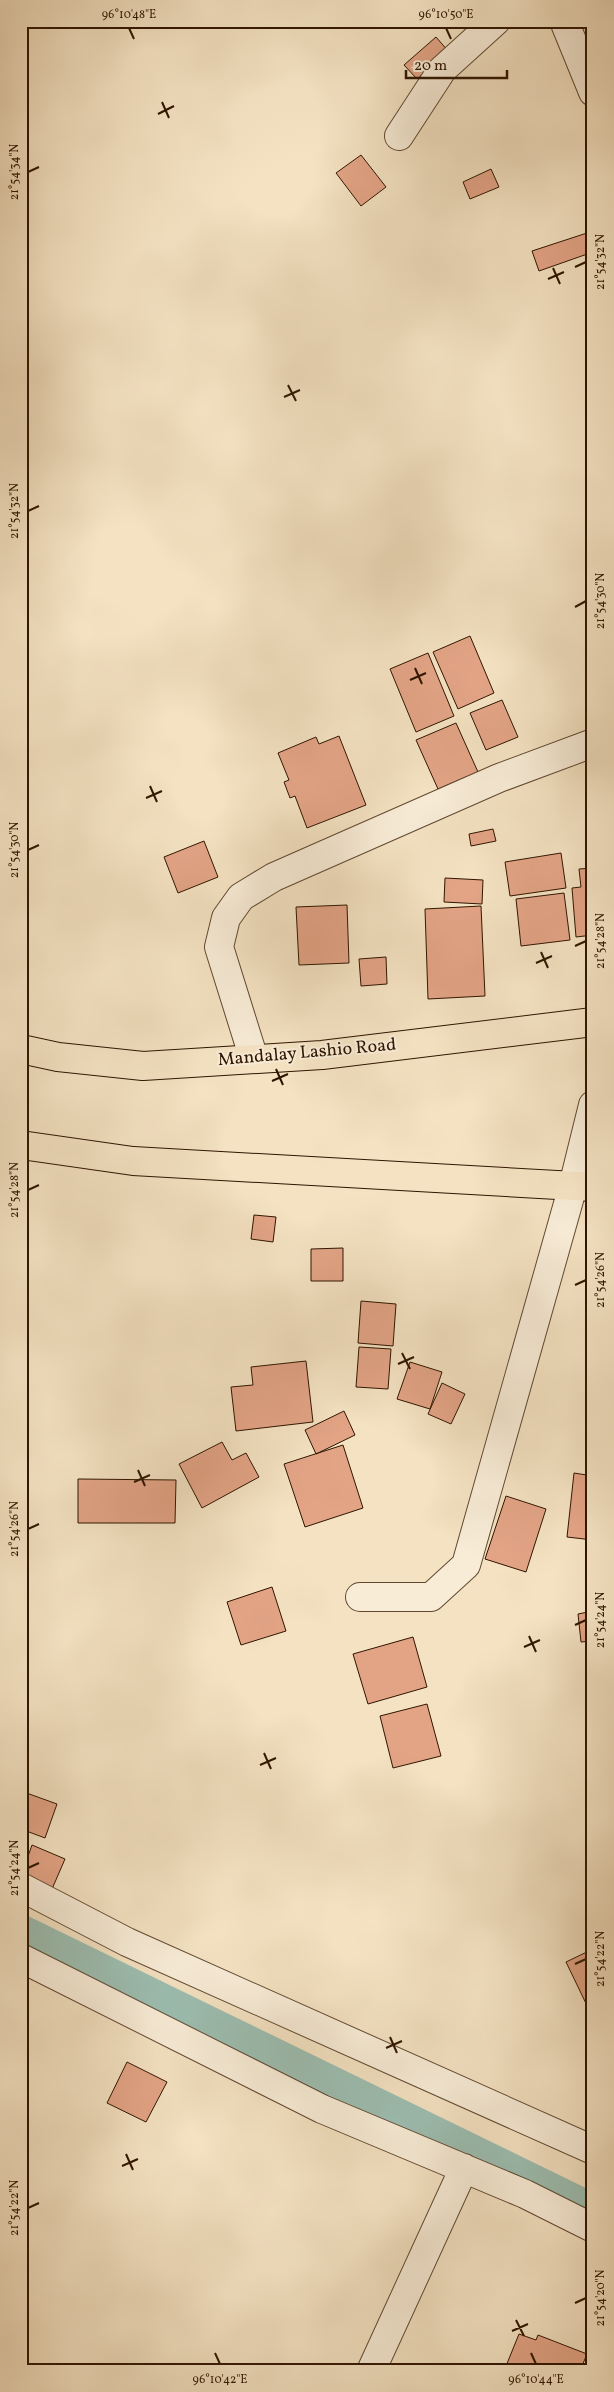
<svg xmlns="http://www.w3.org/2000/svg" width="614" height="2392" font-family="Vollkorn,serif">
<rect width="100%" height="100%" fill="#f4e2c2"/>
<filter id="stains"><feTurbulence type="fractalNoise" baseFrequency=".004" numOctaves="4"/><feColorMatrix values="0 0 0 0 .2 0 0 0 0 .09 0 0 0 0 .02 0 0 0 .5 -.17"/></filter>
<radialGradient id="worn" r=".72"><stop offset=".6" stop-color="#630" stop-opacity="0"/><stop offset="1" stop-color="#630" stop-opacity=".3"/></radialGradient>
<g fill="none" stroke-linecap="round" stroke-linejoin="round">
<!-- canal -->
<path stroke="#9cbeb1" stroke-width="35" d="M21,1932l572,279"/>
</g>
<!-- building -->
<path fill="#e3a486" stroke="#2f1500" d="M436,37l13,15 -32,27 -13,-14z
M361,155l25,32 -25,19 -25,-33z
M491,169l8,18 -29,12 -7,-17z
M587,233l6,19 -54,19 -7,-20z
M470,636l24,57 -36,16 -25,-57z
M428,653l26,63 -38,16 -26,-63z
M502,700l16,37 -32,13 -16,-37z
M456,723l22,49 -40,17 -22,-49z
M339,736l27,69 -59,23 -12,-32 -5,2 -6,-16 5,-2 -11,-27 38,-16 3,7z
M493,829l3,12 -25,5 -2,-12z
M204,841l14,36 -40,16 -14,-36z
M561,853l5,35 -56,8 -5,-34z
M593,868v67l-17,2 -4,-49 9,-1 -2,-18z
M445,878l38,2 -1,24 -38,-2z
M564,893l6,47 -49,6 -5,-47z
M347,905l2,58 -50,2 -3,-58z
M481,906l4,90 -57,3 -3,-90z
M386,957l1,27 -26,2 -2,-27z
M254,1215l22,2 -3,25 -22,-3z
M343,1248v33h-32v-32z
M361,1301l35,3 -3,42 -35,-3z
M359,1347l32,2 -3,40 -32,-2z
M306,1361l7,61 -77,9 -5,-44 22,-2 -2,-18z
M410,1362l32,10 -12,37 -33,-10z
M442,1383l23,11 -14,30 -23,-10z
M344,1411l11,24 -39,19 -11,-24z
M222,1442l10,18 14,-7 13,24 -57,31 -23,-44z
M343,1445l20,63 -58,19 -21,-63z
M574,1473l19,3v64l-26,-3z
M78,1479l98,1 -1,43h-97z
M506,1496l40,13 -20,63 -41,-13z
M272,1587l14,44 -45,14 -14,-43z
M593,1611v30l-12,1 -3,-28z
M413,1637l14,50 -59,17 -15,-50z
M427,1704l14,52 -48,12 -13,-52z
M21,1791l36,13 -12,34 -24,-9z
M32,1845l33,14 -13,30 -31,-13z
M593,1949v69l-27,-56z
M127,2062l40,20 -21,40 -39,-19z
M519,2334l17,6 2,-5 49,19 -7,17h-76z"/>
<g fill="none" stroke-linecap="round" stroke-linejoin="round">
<!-- street casing -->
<g stroke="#604830" stroke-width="30">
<path id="street" d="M564,21l29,71
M399,136l43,-66 54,-49
M254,1059l-35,-112 7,-29 15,-21 33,-20 225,-99 94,-35
M360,1597h71l35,-32 107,-379 20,-81
M21,1887l106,55 466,208
M21,1958l301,151 203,85 68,34
M371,2371l93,-203"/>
</g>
<!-- highway casing -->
<g stroke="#2f1500" stroke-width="30">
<path id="highway" d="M21,1049l37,8 85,9 179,-11 271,-33
M21,1145l112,16 460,26"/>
</g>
<!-- street -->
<use href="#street" stroke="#f8ecd7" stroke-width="28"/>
<!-- highway -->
<use href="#highway" stroke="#f4e2c2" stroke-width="28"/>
</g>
<!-- ticks -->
<path fill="none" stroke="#2f1500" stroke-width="2" d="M129,28l5,11M446,28l5,11M162,102l7,16M158,114l16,-8M28,172l11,-5M575,267l11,-5M553,268l7,16M548,279l16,-7M288,385l8,16M284,397l16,-7M28,511l11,-5M575,607l11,-6M415,668l7,16M410,680l16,-7M150,786l7,16M146,798l16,-7M28,850l11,-5M575,946l11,-5M541,952l7,16M536,963l16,-7M276,1069l7,16M272,1081l16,-7M28,1190l11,-5M575,1285l11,-5M402,1353l8,16M398,1364l16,-7M138,1470l7,16M134,1482l16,-7M28,1529l11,-5M575,1625l11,-5M529,1636l7,16M524,1647l16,-7M264,1753l7,16M260,1765l16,-7M28,1868l11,-5M575,1964l11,-5M390,2037l7,16M386,2048l16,-7M126,2154l7,16M122,2166l16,-7M28,2208l11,-5M575,2303l11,-5M516,2320l8,16M512,2331l16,-7M215,2353l5,11M531,2353l5,11"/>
<g text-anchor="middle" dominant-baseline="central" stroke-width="4" stroke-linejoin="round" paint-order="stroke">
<!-- street labels -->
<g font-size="18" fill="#2f1500" stroke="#f8ecd7">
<text transform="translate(307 1053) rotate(-5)">Mandalay Lashio Road</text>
</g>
</g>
<!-- margin -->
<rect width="614" height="2392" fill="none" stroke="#f4e2c2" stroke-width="55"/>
<!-- scale -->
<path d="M406 70v8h101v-8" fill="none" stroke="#2f1500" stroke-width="2.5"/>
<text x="414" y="70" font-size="15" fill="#2f1500" stroke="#f8ecd7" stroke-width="4" paint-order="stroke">20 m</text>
<rect x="28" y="28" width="558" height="2336" fill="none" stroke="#2f1500" stroke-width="2"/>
<g font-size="12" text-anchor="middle" fill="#2f1500">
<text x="129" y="18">96°10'48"E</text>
<text x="446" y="18">96°10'50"E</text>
<text transform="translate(14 172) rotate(-90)" y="4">21°54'34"N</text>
<text transform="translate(600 262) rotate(-90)" y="4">21°54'32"N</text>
<text transform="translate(14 511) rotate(-90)" y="4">21°54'32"N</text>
<text transform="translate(600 601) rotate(-90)" y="4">21°54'30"N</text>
<text transform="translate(14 850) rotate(-90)" y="4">21°54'30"N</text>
<text transform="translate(600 941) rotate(-90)" y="4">21°54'28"N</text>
<text transform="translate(14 1190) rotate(-90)" y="4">21°54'28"N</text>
<text transform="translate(600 1280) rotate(-90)" y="4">21°54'26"N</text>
<text transform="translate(14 1529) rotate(-90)" y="4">21°54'26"N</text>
<text transform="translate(600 1620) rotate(-90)" y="4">21°54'24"N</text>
<text transform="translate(14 1868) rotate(-90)" y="4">21°54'24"N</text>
<text transform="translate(600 1959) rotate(-90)" y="4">21°54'22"N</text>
<text transform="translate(14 2208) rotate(-90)" y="4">21°54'22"N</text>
<text transform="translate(600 2298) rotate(-90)" y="4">21°54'20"N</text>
<text x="220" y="2383">96°10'42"E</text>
<text x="536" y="2383">96°10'44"E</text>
</g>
<rect width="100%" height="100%" filter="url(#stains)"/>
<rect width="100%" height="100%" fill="url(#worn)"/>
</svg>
